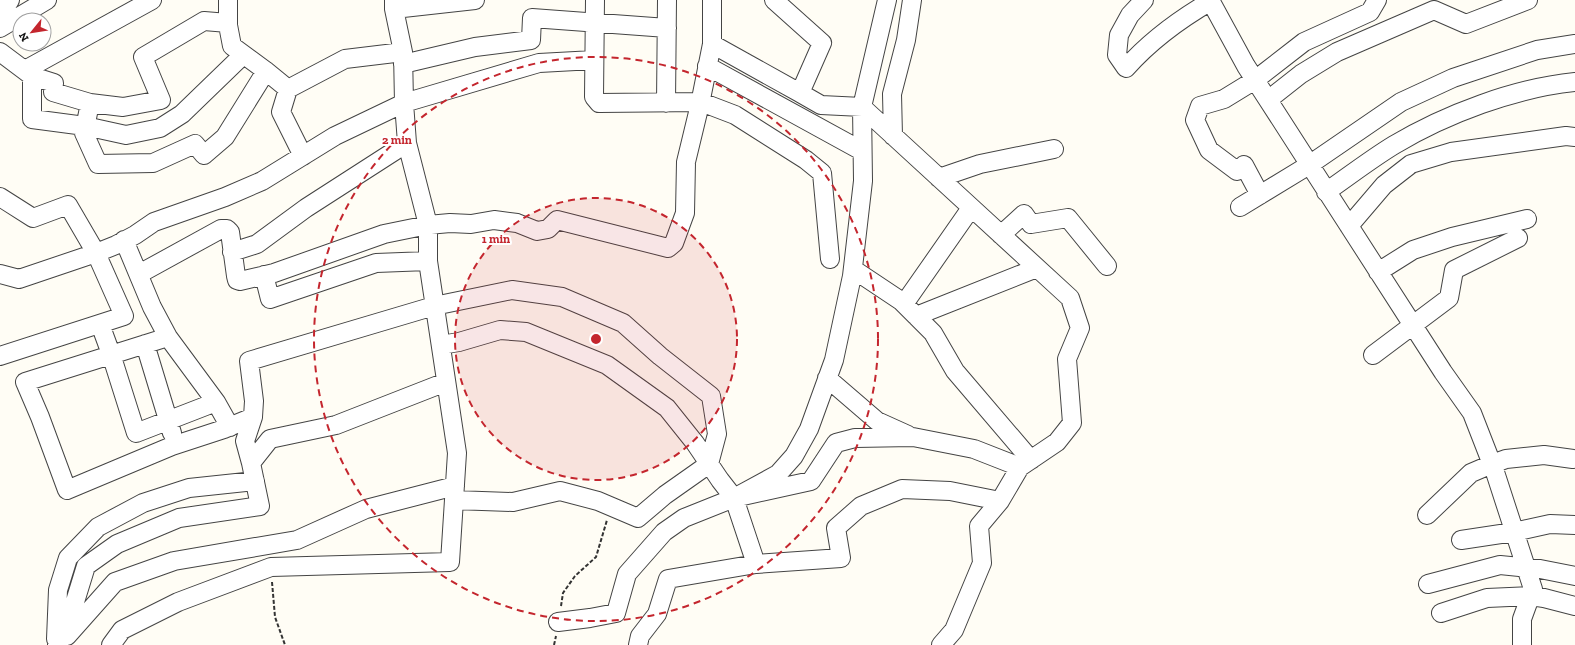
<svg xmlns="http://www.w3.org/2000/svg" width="1575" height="645" font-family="'Zilla Slab',serif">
<rect width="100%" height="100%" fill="#fffdf5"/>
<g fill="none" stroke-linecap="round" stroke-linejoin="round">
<!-- minor casing -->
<g stroke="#444" stroke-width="20">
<path id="minor" d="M228,0v25l4,21 34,25
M595,0l-1,97 5,6 102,-1 34,13 71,45 16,13 8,86
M774,0l48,43 -22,50 21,12 41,2 208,191 10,30 -13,31 5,64 -15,19 -37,25 -20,34 -21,25 3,37 -28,67 -13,15
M1144,0l-14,15 -11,20 -2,20 9,13c24,-27 54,-49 85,-67
M1210,0l36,66 22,34 175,272 29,41 23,59 38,117 -11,30v26
M394,9l81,-9
M0,16l10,-16
M0,28l47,-28
M712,44l88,49
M0,52l32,24 22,7 -1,9 37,11 -6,30 14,31 55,-1 42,-19 9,11 21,-18 41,-66 22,18
M403,64l72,-17 56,-7 1,-22 135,10
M707,66l155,85
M25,70l127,-70
M32,76v43l53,7 41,9 34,-7 22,-14 61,-59
M1268,100l33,-26 36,-22 97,-42 32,14 62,-24
M90,103l33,4 38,-7 -18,-43 61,-36 24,2
M666,103l1,-103
M893,136l-1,-42 14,-54 6,-40
M303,156l-22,-44 7,-23 57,-30 58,-7
M939,178l41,-14 74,-15
M1326,192c23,-16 45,-33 68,-47 52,-31 121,-57 181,-63
M1260,195l-16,-30 -7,6 -28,-21 -14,-30 5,-14 24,-7 31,-19 49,-38 66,-30 7,-12
M0,197l33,21 35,-13 28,48 -77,26 -19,-5
M1240,207l69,-42 92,-63 52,-24 84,-28 38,-6
M1349,226l35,-41 27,-21 40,-12 115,-16 9,1
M1001,235l23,-21 7,10 37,-6 39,48
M124,240l28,67 16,30 -143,45 15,35 27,73 105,-44 52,-17 29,-12 1,-16 -5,-40 185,-55 78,-16 50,7 61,26 37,33 51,40 6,38 -8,30 -44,31 -27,23 -40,-17 -38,-10 -47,11 -59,-2
M232,252l25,-8 49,-36 101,-65
M853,269l48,32 32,32 22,38 76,89
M1378,272l35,-22 39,-13 75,-18
M139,274l82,-45h6l3,3 6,44 1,4 3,1 34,-8 110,-39 44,-9 22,-2 21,1 23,-4 23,3 20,8 11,-2 9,-9 111,28 6,-5 11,-30 1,-51 14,-58 12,-60v-44
M264,275l6,24 106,-36 52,-2
M904,304l67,-96
M916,316l121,-48
M100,324l11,30 25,79 80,-31
M168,337l48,65 14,25
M145,344l27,89
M441,345l18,-3 41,-12 26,2 81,33 60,43 28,35 25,37 14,18
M1373,355l76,-57 5,-28 64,-32
M0,356l124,-40 -28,-63 20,-8 19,-10 19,-13 71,-25 37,-16 73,-45 69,-33 135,-40 55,-3
M827,378l50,43 31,14
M251,463l-6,-22 8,-24
M1427,515l44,-42 21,-9 14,-5 38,-4 29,4
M1461,540l53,-8 36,-8 25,1
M756,564l85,-6 -5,-30 25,-22 41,-17 48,2 50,10
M1428,584l72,-19 40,4 35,7
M1441,613l46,-15 44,-2 13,2 31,8
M558,622l32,-4 26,-5 11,-39 37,-42 20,-14 50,-20 77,-17 25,-38 19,-5 58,-1 61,12 46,18
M67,636l48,-54 59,-21 123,-21 69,-31 89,-23
M56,639l2,-49 10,-32 30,-31 45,-24 46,-15 66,-7
M57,645l13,-27 16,-52 31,-22 62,-26 81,-12 -9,-43 19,-24 66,-14 110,-43
M111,645l11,-15 56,-28 93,-35 179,-5 7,-109 -29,-192v-36l-21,-82 -3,-40 -1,-51 -9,-43v-9
M638,645l2,-9 17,-22 11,-35 88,-15 -22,-66 44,-24 16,-18 15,-27 25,-69 18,-84 11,-95 -1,-74 25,-107"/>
</g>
<!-- path -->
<path stroke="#333" stroke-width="2" stroke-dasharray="4 2" stroke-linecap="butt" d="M272,582l3,35 10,28
M561,606l2,-13 12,-17 21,-19 11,-37
M554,645l2,-9"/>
<!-- minor -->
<use href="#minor" stroke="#fff" stroke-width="18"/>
</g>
<!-- distance rings -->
<circle cx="596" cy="339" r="141" fill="#c4262e" fill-opacity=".12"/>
<g fill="none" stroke="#c4262e" stroke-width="2" stroke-dasharray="7 5">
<circle cx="596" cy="339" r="141"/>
<circle cx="596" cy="339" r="282"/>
</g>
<circle cx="596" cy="339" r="6" fill="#c4262e" stroke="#fff" stroke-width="2"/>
<g font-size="12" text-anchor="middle" font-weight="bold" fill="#c4262e" stroke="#fff" stroke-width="4" stroke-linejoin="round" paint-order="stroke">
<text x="397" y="144">2 min</text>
<text x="496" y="243">1 min</text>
</g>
<!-- north arrow -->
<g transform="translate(32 32) rotate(240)"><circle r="19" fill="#ffffff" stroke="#a0a0a0"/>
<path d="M0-3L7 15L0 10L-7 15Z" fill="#c4262e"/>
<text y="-6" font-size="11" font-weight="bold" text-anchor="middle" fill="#111111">N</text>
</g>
</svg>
